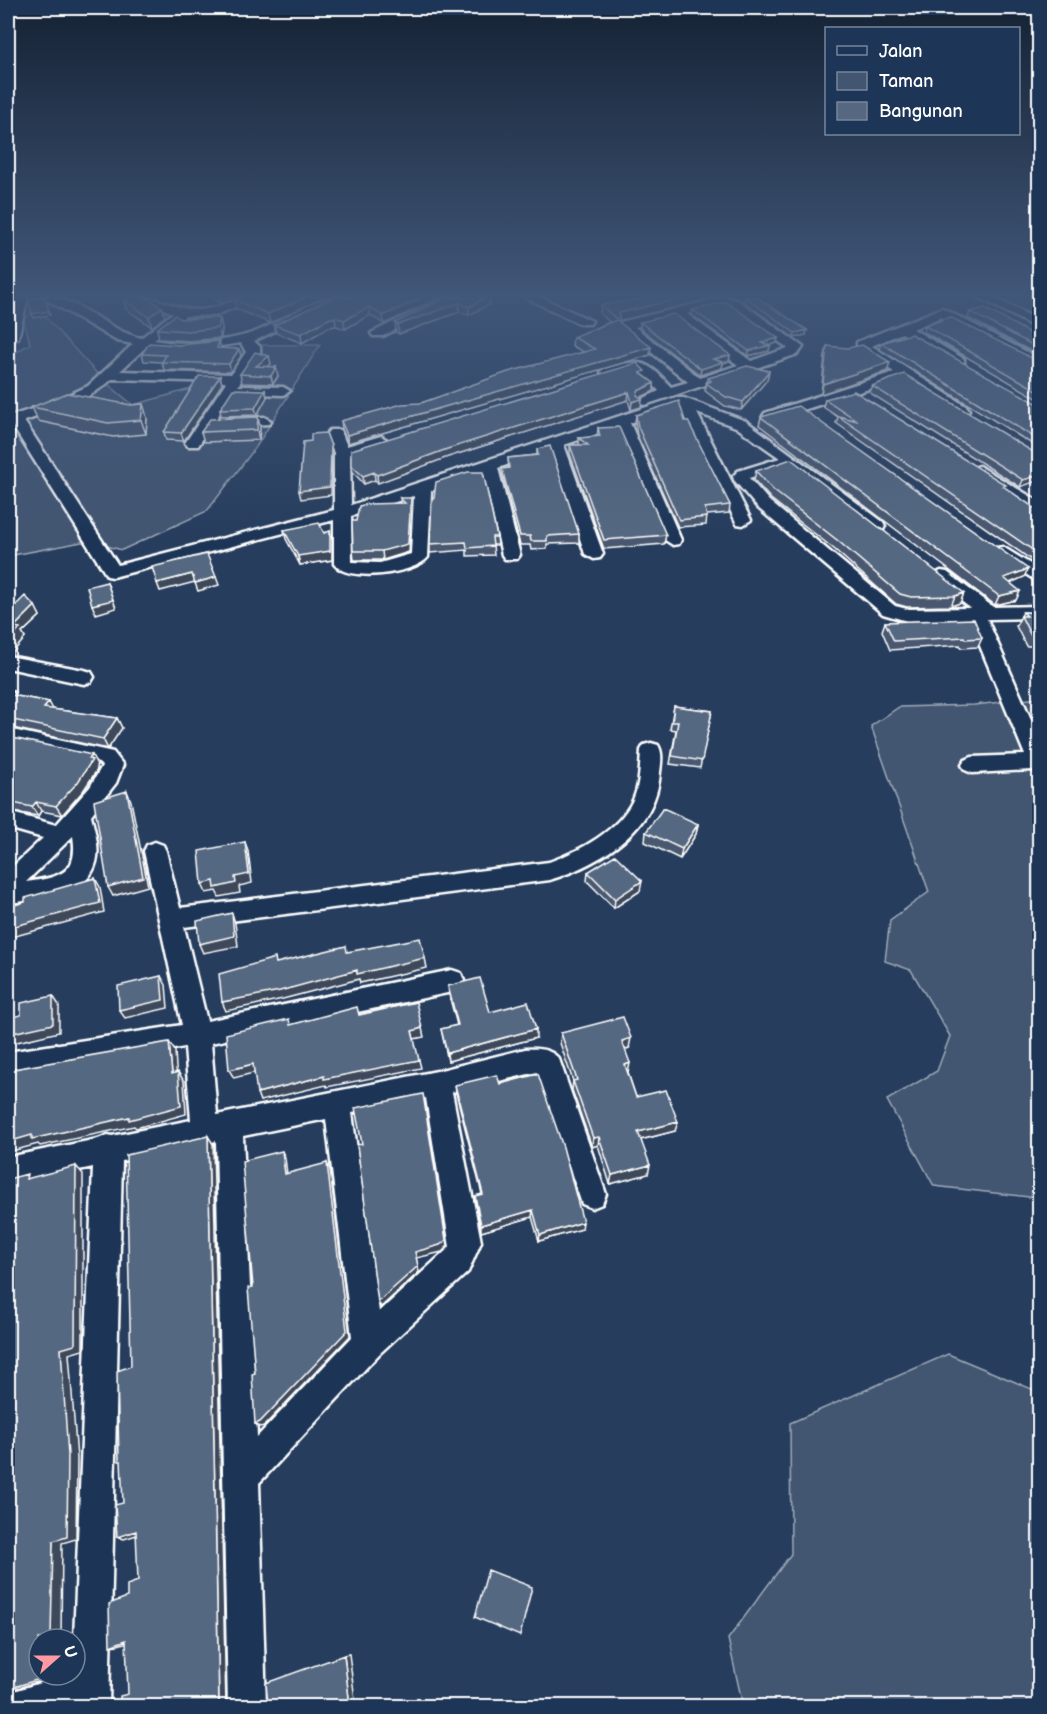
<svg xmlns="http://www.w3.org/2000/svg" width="1047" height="1714" font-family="'Balsamiq Sans',sans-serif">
<rect width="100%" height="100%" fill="#263d5e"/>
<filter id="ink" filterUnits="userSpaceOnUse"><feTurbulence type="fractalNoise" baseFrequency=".0167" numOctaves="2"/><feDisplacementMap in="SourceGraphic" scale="12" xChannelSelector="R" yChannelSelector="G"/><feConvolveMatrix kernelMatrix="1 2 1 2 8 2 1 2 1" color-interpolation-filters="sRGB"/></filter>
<g filter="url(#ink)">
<!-- green -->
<path fill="#425672" stroke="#a0aab8" stroke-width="1.5" d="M37,308l66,72 30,25 65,-18 51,-42h71l-64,102 -49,64 -85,39 -35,-9 -79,15v-199l22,-13 -6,-25z
M1039,698l1,492 -11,7 -95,-11 -47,-86 50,-29 13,-35 -39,-66 -26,-9 5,-41 39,-28 -58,-166 28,-19 75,-2z
M948,1354l91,38v314h-296l-15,-67 63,-85 -1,-131z"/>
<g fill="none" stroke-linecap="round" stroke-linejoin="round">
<!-- minor casing -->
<g stroke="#fff" stroke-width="5">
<path id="minor" d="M42,297c31,-3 66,34 99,41l32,-25 -31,-13 -2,-3c21,0 38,14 60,13 21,-1 38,-15 59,-13l-43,18 -31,1 -31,24c27,6 72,2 98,-7 30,-10 63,-39 95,-36l-93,44 6,6v5l-22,34 45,1 7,4 -7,4 -50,-2 -35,53h-10l-3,-3 41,-61 -114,-3c-25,23 -57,32 -88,42l94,144 216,-55v-57l-7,-20 3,-3h10l7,16 34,-10 8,5 -3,3 -36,12 1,49 323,-107h10l62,23 137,101 2,4 -2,4h-12l-82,-65 -40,13 20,23 126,105 12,3 63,-1 -35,-28 -3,-4 9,-5 6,1 46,35 47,-1v12l-53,1 53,121v32l-8,-2 -60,3 -7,-3 -3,-5 3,-5 7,-3 53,-2 -56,-136 -62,2 -24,-7 -126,-107 -23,-27 -1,-4 5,-5 42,-13 -44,-31 -39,-14 54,107 -8,5 -6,-1 -58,-118 -49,17 51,117 -2,4 -6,1 -8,-5 -48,-113 -53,18 39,109 -3,4 -6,1 -9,-5 -34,-104 -53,18 22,87 -3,4h-12l-3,-4 -18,-82 -53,18 -3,66c-13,17 -80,26 -94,7v-44l-221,57 -6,-1 -95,-151 -4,1v-9l48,-16 32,-15 45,-42 -16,-3zM241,343l5,9 -15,22 -111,-3 26,-24c32,6 62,1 95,-4zM414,496l-3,58 -31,9 -28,-1 -1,-46z
M445,297h15l-77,39h-10l-2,-3z
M525,297h15l52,24 -2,3h-10z
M725,297l14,4 64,46 -5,7 -153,51 -5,-1 -2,-3 21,-10c-22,-26 -19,-23 -51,-15l-7,-4 2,-3c37,-10 42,-11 68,18l17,-5 -70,-57 2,-3zM724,305l5,2 59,41 -37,13 -64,-47zM674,317l64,48 -38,13 -65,-51z
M978,297h15l47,24v9z
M942,308l98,51v10l-99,-52 -28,12 51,30v6h-10l-52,-32 -30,13 95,61 2,3 -2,3h-10l-54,-35 -128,41 -5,1 -7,-4 2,-3 129,-41 -37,-24v-6z
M264,417l7,4 -2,3 -39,2 -7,-4 7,-4z
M979,466l61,36v12l-67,-40 -2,-3 2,-3z
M1003,547l37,23v13l-43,-27 -3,-4 3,-4z
M8,656l76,14 7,2 3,5 -3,5 -7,2 -76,-16z
M8,729l105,23 10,13 -7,18 -25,32c3,14 8,29 6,42 -5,40 -58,42 -89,46v-32l35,-33 -35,-10v-16l48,13 34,-38 12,-21 -3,-3 -91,-20zM73,836c6,38 -14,41 -47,46z
M651,743l7,2c5,8 3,18 2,27 -4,59 -59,91 -110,108l-366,47 23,94 245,-51 9,3 3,8 -3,8 -9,3 -241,51 6,72 220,-44 88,-22c13,-1 26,0 34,10l47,135 -4,10 -10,4 -10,-4 -45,-132 -85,20 29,150 -13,30 -89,82 -120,129 7,223h-38l-12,-565 -94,20 -13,545h-101v-13l58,-18h9l-1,-36 19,-472 -85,18v-28l90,-18 10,-4 4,1 79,-16 -6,-73 -177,29v-24l174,-27 -38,-174 3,-6 8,-3 8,3 3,6 14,57 369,-46c31,-11 69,-31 84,-62 7,-15 7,-34 8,-50l3,-5zM426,1098l24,149 -71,65 -27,-199zM326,1119l26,218 -95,100 -14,-301z"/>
</g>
<!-- trunk casing -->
<g stroke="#fff" stroke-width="5">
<path id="trunk" d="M10,297h18l-10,41 -10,6z"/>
</g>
<!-- minor -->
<use href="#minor" fill="#1d3557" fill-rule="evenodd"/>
<!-- trunk -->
<use href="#trunk" fill="#1d3557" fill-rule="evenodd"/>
</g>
<!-- wall -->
<path fill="#49596f" stroke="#fff" stroke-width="1.5" d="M209,297h32l-19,6z
M244,297h197l-57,27 -14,-9 -25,14 -9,-3 -7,1 -27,16 -26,-10 -2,-8 59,-28 -11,1 -52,25 -34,-14 -1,-9z
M447,297l43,7 -21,11 -10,-3 -60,22 -3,-2 -1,-9z
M745,297l62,33 -1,5 -12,3 -50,-36z
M123,299l39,8 3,9 -13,11 -26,-18z
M601,305l18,15v2l31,33 -302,88 -6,-14 -1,-8 80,-18 163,-51 -12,-6 1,-9 37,-15 -10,-8z
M693,310l84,33 -7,2 -1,6 -21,5 -56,-41z
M970,312l65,24 5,-2v22l-72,-38z
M220,318l2,10 -1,10 -31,3 -31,-2 -2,-10 24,-10z
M640,322l90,33 -1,6 -6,2 -1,5 -22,7 -60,-47z
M925,326l115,36v38l-116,-68z
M219,341l2,7 20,8 -10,16 -67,-2 -2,-8 -18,-1 -2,-7 37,-9z
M881,343l159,62v44l-161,-100z
M827,346l63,16 -3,9 -66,23 4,-39z
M271,364l-3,2 10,10 -5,8 -31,-1 -2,-9z
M769,371l-2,9 -26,30 -16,-4 -20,-15 3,-13z
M220,376l2,8 -38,57 -18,-1 -2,-8z
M645,376l9,7v8l-14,6 2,2 -1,8 -10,3 -3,-10 -180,57 -70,26 -3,-3 -11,4 -11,-12 -2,-7z
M872,386l168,70 -20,31 -150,-94z
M265,390l2,7 -10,18 -36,1 -1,-7z
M825,399l180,89 35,25v53l-204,-143 2,-6 -15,-10z
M143,404l4,14 -1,16 -33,3 -75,-16 -6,-14 99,-2z
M636,415l94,90 -1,8 -22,2 -1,10 -28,2 -41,-92 -2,-13z
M761,417l263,160 -14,6 10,8 -4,9 -21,5 -236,-180z
M260,427l-1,13 -55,2 -3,-10z
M598,428l68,107 -2,9 -60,5 -34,-95v-9h9v-7l18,-1z
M537,449l42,85v9l-32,1v5l-16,1 -1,-5h-10l-17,-68 -1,-8 7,-1 -1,-10 29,-3z
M756,471l208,122 -4,10 -9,3 -44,1 -11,-3 -62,-55 -63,-50 -17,-19z
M400,498l12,9 -3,45 -26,8h-29l-1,-9 3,-30 45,-18z
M432,498l65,39 1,8h-5l1,10 -27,1v-6l-37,3v-9z
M284,530l40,3 8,7v20l-32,5 -14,-26z
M35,606l5,10 -18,17 3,5 -14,16h-3v-41z
M1023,612l17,1v33h-14l-10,-20z
M885,622l97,16 -4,9 -17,1 -1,-3 -70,5 -8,-19z
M8,690l6,1 3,5 32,6 3,7 65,9 5,10 -14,21 -100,-22z
M674,706l38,5 -12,57 -30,-4 6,-34 -6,-1z
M8,737l89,28 -1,1 1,4 -14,21 -21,24 -21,-4 -3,5 -30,-5z
M698,824l-2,10 -16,25 -35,-17 1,-10z
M588,872l52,19 -26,17 -27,-27z
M448,986l42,26 46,26 -88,23 -7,-32 16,-4 -8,-30z
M561,1033l68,15 -4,2 3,23 8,24 39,34 -34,9 7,34 -38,10 -12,-39 -6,2 -20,-57 1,-9 -13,-38z
M500,1084l82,145 -43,12 -7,-24 -51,15 -6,-36 7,-2 -26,-101 -1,-8z"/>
<!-- shaded-wall -->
<path fill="#3c485a" stroke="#fff" stroke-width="1.5" d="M45,297l5,18 -16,3 -2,-4z
M221,297h20l-19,6z
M306,297h16v1l-52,25 -2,-9z
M423,297h18l-57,27 -1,-8z
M487,297h3v7l-21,11v-8z
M686,297h31l-99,24 1,-8z
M459,303v9l-60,22 -1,-9z
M162,307l3,9 -13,11 -3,-10z
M369,307l1,8 -25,14 -1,-9z
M335,317l1,9 -7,1 -27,16 -1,-9 27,-15z
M220,318l2,10 -1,10 -3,-10z
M807,330l-1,5 -12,3 1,-5z
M778,338l-1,5 -13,4 6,-2 -1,6 -21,5 1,-5 12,-8z
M651,347l-1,8 -302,88 -1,-8z
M239,349l2,7 -10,16 -2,-8z
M730,355l-1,6 -6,2 -1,5 -22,7 1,-6 12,-10z
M269,356l2,8 -13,10 -2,-8z
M890,362l-3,9 -66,23 2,-10z
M276,367l2,9 -5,8 -2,-8z
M769,371l-2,9 -26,30 2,-8z
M220,376l2,8 -38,57 -3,-8z
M654,383v8l-17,8h5l-1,8 -10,3 1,-8 6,-11z
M265,390l2,7 -10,18 -2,-7z
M629,392l-1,8 -180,57 -70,26 -1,-8 70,-26z
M143,404l4,14 -1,16 -5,-14z
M258,417l2,10 -1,13 -2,-10z
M331,446l1,7 -1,42 -30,4 -2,-8z
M374,472l1,8 -11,4 -1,-8z
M1040,475v5l-20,7 3,-7z
M411,498l1,9 -3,45 -26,8 -1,-9z
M330,531l2,9v20l-32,5 -2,-9z
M1028,569l-4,8 -24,10 4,-9z
M192,574l3,8 -35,9 -3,-8z
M216,577l3,8 -21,6 -3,-8z
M107,582l9,26 -20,6 -4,-9z
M1020,591l-4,9 -21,5 4,-9z
M964,593l-4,10 -9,3 4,-10z
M35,606l5,10 -18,17 3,5 -14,16 -3,-7v-4l6,-16z
M49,702l5,9 -10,-3z
M117,718l5,10 -14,21 -5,-10z
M92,755l5,10 -1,1 1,4 -14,21 -21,24 -6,-9z
M127,791l4,10 17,85 -35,10 -5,-9z
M36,802l5,9 -3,5 -6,-9z
M698,824l-2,10 -16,25 2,-10z
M245,842l3,9 4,32 -13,3 1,7 -21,4 -3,-6 -10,2 -4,-9z
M95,878l5,9 4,25 -96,26v-10z
M642,881l-2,10 -26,17 1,-9z
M232,913l3,10 3,23 -35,7 -4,-9z
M425,958l2,10 -67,15 -1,-4 -76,20 -57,12 -4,-9 135,-32z
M161,976l5,9 2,23 -43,10 -6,-8z
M53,996l6,9v27l-50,12 -1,3v-13z
M422,1028l2,9 -10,2 -2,-8z
M536,1029v9l-88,23 -1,-8z
M631,1038l-2,10 -9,3 2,-10z
M169,1042l6,9 2,32 -5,-9z
M419,1060l2,8 -94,19 -1,-2 -66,16 -3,-8 67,-17z
M630,1063l-2,10 -3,-8z
M253,1064l4,8 -23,6 -5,-8z
M178,1072l6,9 2,33 -50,14 -2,-2 -94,20 -2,-2 -30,8v-10z
M423,1094l25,152 -6,6 -26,6 3,14 -38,35 -3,-5z
M678,1122l-3,9 -39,10 2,-9z
M208,1136l5,8 13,562 -2,1h-5z
M599,1137l-1,8 -6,2 1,-9z
M282,1151l3,7 3,23 -3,-7z
M327,1163l3,7 20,166 -86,90 -4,1 -5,-3z
M650,1165l-2,9 -38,10 2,-9z
M76,1166l7,8v176l-14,4 8,104 -1,81 -14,4 -1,94 -5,2h-9l6,-98 8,-192z
M533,1210l-1,7 -51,15v-7z
M583,1222l-1,7 -43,12 1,-6z
M136,1531l7,2 -19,6 -7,-2z
M126,1640h8l-16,5 -8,1z
M349,1654l7,53h-6l-6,-52z
M46,1675l10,1 -48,15v-2z"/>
<!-- building -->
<path fill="#556781" stroke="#fff" stroke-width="1.5" d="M45,297l4,14 -17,3 -4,-15z
M131,297h14l17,10 -13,10 -26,-18z
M244,297h62l-38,17 -33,-14z
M334,297h89l-40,19 -14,-9 -25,13 -9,-3 -7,2 -27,15 -27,-9z
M447,297h40l-18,10 -10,-4 -61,22 -3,-2z
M651,297h35l-67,16v9l32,25 -304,88 -6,-14 61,-17 19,-1 87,-31 87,-23 -22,-12 44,-17 -16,-15z
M745,297h11l51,33 -12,3z
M725,302l4,2 49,34 -17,5 9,2 -21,6 -56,-41z
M984,308l51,28 5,-2v15l-70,-37z
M674,314l56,41 -17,4 10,3 -22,7 -61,-47z
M175,315l6,4 39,-1 -2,10 -30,3 -31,-2z
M950,317l90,45v30l-115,-66z
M911,334l129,71v36l-159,-98z
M219,341l-2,7 22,1 -10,15 -67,-2 4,-7 -24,-1 7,-11 30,2z
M862,345l28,17 -67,22 4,-38 21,2z
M255,352l14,4 -13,10 20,1 -5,9 -31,-2z
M637,363l8,8 -5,2 14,10 -16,8 -1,4 5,4 -10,3 -3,-10 -182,57 -70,26 -3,-3 -11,4 -12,-11v-15z
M747,366l22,5 -26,31 -17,-5 -20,-14 5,-2 -3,-3z
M904,374l136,82v19l-17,5 -151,-94z
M199,376h21l-39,57 -17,-1z
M233,389l32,1 -10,18 -35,1z
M854,391l152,94 -3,1 37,26v43l-202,-139 20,5 -33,-22z
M67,393l64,12 12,-1 -2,16 -33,3 -76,-16z
M679,401l6,20h3l42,84 -25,3 2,9 -28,3 -41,-93 -2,-12z
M798,406l230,163 -24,9 16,13 -21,5 -238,-179z
M258,417l-1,13 -56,2 9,-13z
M619,427l47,108 -62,5 -34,-95h18l-9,-7 21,-2 -2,-8z
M326,433l5,13 -1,41 -31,4 4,-49 8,-1v-7z
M550,446l29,88 -32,2v5h-16l-1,-5h-10l-18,-67 7,-1 -1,-10 30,-3 -1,-6z
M791,459l173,134 -9,3 -44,1 -11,-3 -63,-54 -64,-50 -17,-19z
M468,472h15l14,65h-5l1,9 -26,2 -1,-6 -36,2 2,-46h2l2,-16z
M400,498h11l-3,46 -26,7h-29l-1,-30h4l3,-15 9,-2 37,-1z
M319,523l5,10 6,-2v20l-32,5 -14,-26z
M207,554l9,23 -21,6 -3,-9 -35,9 -5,-16z
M107,582l6,18 -21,5 -5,-18z
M25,596l10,10 -21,21 6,1 -12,15v-30z
M1023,612l17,1v23h-9l-10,-20h6z
M974,619l8,19 -17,1 -1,-2 -70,4 -9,-19z
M8,690l6,1 -3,4 38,7 -5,6 73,10 -14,21 -95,-20z
M674,706l38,5 -10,50 -30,-5 6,-34h-6z
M8,737l84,18 -3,4 3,1 -14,22 -22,24 -20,-4 -4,5 -24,-5z
M127,791l16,86 -35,10 -14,-86z
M663,808l35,16 -16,25 -36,-17z
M245,842l4,32 -14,3 1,6 -21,5 -1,-7 -12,3 -3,-33z
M615,855l27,26 -27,18 -27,-27z
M95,878l5,25 -92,25v-21l17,-5v-4z
M232,913l2,23 -35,8 -2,-23z
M420,938l5,20 -68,16v-4l-77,21 -58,11 -3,-28 56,-16 1,5 70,-17 1,6z
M161,976l2,24 -44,10 -1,-24z
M480,978l10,34 38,-10 8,27 -89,24 -6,-24 17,-4 -10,-39z
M53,996v28l-45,10v-16l13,-3v-12z
M416,1002l6,26 -10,3 7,29 -95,19v-3l-67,17 -4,-29 -24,6 -3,-36 63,-15 1,6 67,-18 2,8z
M623,1017l8,21 -9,3 8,22 -5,2 11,32 30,-7 12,32 -40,10 12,33 -38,10 -13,-38 -6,1 -20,-57 4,-1 -16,-47z
M169,1042l3,32 6,-2 3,34 -52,14v-3l-97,22v-4l-24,7v-72z
M538,1074l25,73 20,75 -43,13 -7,-25 -52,15 -6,-29 8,-2 -28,-109 42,-10 3,9z
M423,1094l23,146 -6,5 -25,7 3,14 -40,36 -21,-157 5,-1 -7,-36z
M208,1136l11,571h-98l-1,-11 8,-2 -2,-54 -16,6 -1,-42 18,-7v-12l11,-4 -2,-50 -19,6 -2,-32 8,-2 -2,-42h-2l-2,-90 14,-5 -5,-211z
M282,1151l3,23 42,-11 20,168 -87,91 -5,2 -3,-50 3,-1 -7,-85 5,-1 -11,-126z
M76,1166l-1,179 -14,4 7,106 -1,82 -14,4 -2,96 -4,2h-8v36h7v2l-38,12v-510l19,-5 -1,5z
M488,1570l44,17 -12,49 -45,-19z
M344,1655l6,52h-74v-4l-8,2 -2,-22z"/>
</g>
<!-- sky -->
<linearGradient id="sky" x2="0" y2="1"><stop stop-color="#152234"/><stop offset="0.55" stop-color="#415779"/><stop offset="1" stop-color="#415779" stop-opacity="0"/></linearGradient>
<rect width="1047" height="536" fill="url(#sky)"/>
<!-- margin -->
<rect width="1047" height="1714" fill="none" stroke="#1d3557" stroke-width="30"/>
<rect x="15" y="15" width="1017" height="1684" fill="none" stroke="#fff" stroke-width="2" filter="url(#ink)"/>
<!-- legend -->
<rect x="825" y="27" width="195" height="108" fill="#1d3557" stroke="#77869a" stroke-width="1.5"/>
<rect x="837" y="46" width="30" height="9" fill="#1d3557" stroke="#77869a" stroke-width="1.5"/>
<text x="879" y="57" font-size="18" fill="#ffffff">Jalan</text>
<rect x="837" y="72" width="30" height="18" fill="#425672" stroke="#77869a" stroke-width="1.5"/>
<text x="879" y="87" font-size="18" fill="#ffffff">Taman</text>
<rect x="837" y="102" width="30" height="18" fill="#556781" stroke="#77869a" stroke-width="1.5"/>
<text x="879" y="117" font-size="18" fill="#ffffff">Bangunan</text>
<!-- north arrow -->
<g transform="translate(57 1657) rotate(69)"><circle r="28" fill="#1d3557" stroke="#77869a" stroke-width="1.5"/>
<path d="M0-4.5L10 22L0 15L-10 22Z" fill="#ff9aa2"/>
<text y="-9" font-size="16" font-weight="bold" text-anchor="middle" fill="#ffffff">U</text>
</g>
</svg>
